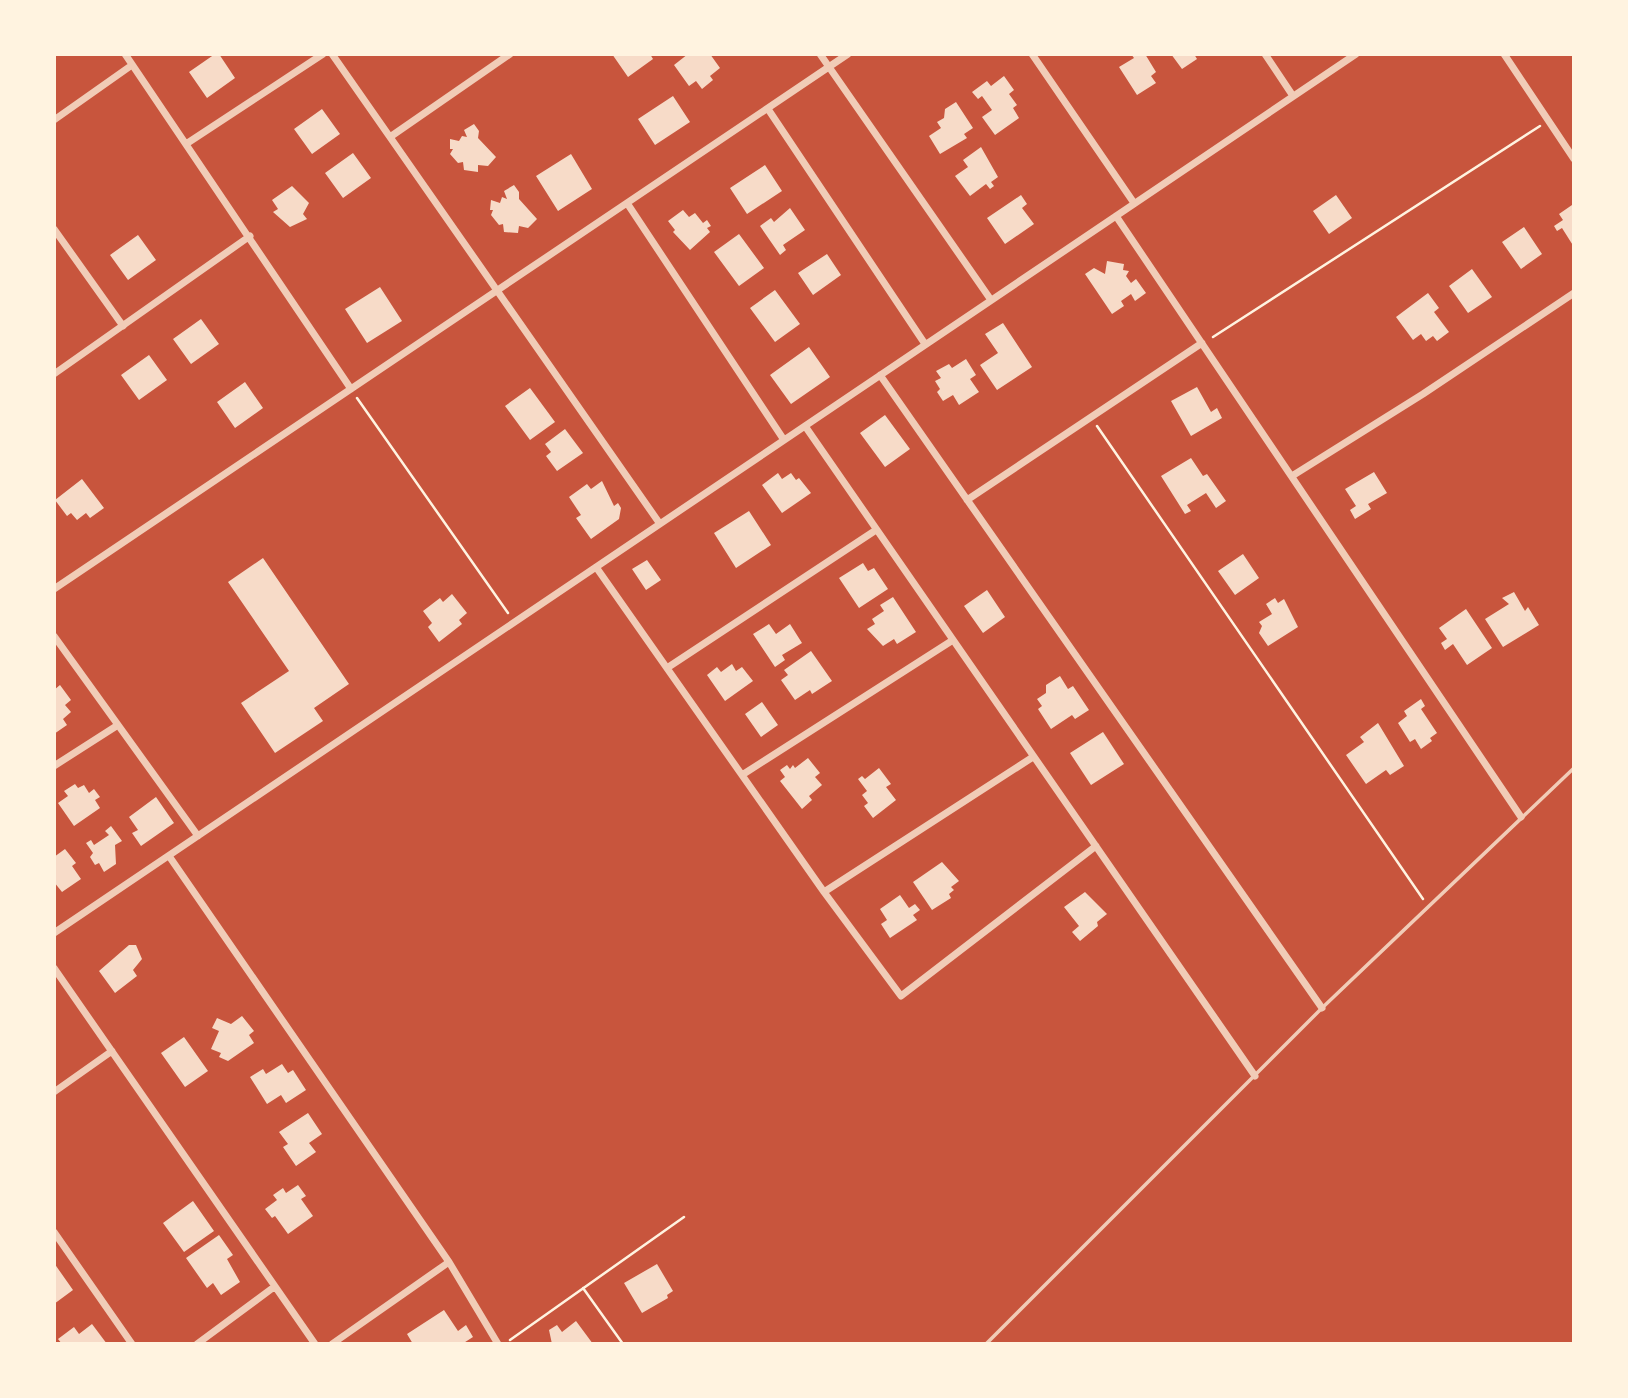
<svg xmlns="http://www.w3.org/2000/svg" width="1628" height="1398" font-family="'Alegreya Sans',sans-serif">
<rect width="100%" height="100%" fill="#c8553d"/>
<!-- building -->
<path fill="#f7dbc8" d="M215,54h4l16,24 -28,20 -18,-26z
M612,54h38l3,5 -25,18z
M688,54h22l10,14 -10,8 3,4 -11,9 -6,-8 -7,5 -15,-21z
M1131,54h14l11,18 -5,4 5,7 -19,12 -18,-28 15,-9z
M1171,54h23l3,5 -15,10z
M1004,76l10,14 -5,4 8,11 -4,3 6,10 -24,17 -13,-18 10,-7 -10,-14 -4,3 -6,-7 15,-11 4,5z
M673,96l17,26 -35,23 -17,-26z
M956,102l17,26 -9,6 3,4 -27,16 -11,-18 12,-8 -4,-6 7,-4 1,-9z
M322,109l18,25 -28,20 -18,-25z
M474,124l5,7 -1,7 18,19 -8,9 -10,-1v7l-14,-2 -1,-8 -5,1 -8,-9 3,-5h-3v-10l9,2 3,-5 5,1 -3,-7z
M981,147l17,30 -7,5 3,4 -4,3 -4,-5 -16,12 -15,-20 13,-9 -5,-7z
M353,153l18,25 -28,20 -18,-25z
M571,154l21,35 -34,22 -22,-35z
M765,165l17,26 -35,23 -17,-26z
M514,185l5,7v7l18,20 -9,9 -9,-2 -1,7 -14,-1 -1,-8 -4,1 -8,-10 2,-5h-3l1,-10 9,3 2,-6 5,2 -3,-8z
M292,186l17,17 -6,11 4,5 -17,8 -17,-15 5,-3 -6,-9z
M1021,195l6,9 -5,4 12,16 -29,20 -18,-26z
M1336,195l16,23 -23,16 -16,-23z
M1572,205l2,4v38l-12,-19 -5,3 -3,-5 9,-6 -4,-6z
M790,208l15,22 -22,15 3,5 -6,5 -20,-29 11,-8 3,4z
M683,210l6,7 6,-4 8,10 4,-3 4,6 -4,2 3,4 -20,18 -17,-18 2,-2 -7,-9z
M1524,227l18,27 -21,15 -19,-27z
M739,234l25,34 -25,18 -25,-34z
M138,235l18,25 -28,20 -18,-25z
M827,254l14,21 -28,20 -15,-22z
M1107,261l17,3 -1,6 6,1 -3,5 5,7 5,-4 10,14 -11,8 -4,-7 -10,7 3,5 -12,8 -27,-40 9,-6 11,6z
M1472,269l20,28 -24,16 -19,-27z
M380,287l22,34 -35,22 -22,-34z
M775,290l25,34 -25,18 -25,-34z
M1428,293l11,15 -5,4 15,20 -12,9 -4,-5 -7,5 -5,-7 -8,6 -17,-23z
M201,319l18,25 -28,20 -18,-25z
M1003,323l29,44 -35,23 -17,-25 18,-12 -13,-19z
M809,347l21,30 -39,27 -21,-29z
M149,355l18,25 -28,20 -18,-25z
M966,359l10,16 -6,4 9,13 -20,13 -6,-10 -10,6 -6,-9 3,-3 -5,-8 6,-3 -5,-7 13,-7 3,4z
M245,382l18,26 -28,20 -18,-26z
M1197,387l14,25 6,-4 5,10 -31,18 -20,-35z
M530,388l25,34 -25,18 -25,-34z
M885,415l25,34 -25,18 -25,-34z
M565,429l18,24 -26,18 -11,-15 5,-4 -6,-8z
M1191,458l12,18 4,-2 19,27 -10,7 -10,-15 -19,12 4,6 -6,3 -24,-38z
M1374,472l13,21 -19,11 3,5 -16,10 -5,-9 6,-4 -11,-17z
M778,473l4,6 9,-6 5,7 3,-2 12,15 -29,20 -20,-28z
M82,479l22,29 -14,10 -4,-5 -9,7 -6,-7 -4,3 -12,-16z
M602,481l12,25 4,-3 3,5 -2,11 -28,20 -15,-21 5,-3 -12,-18 18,-13 4,5z
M749,511l22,34 -35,23 -22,-35z
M1243,554l16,24 -24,17 -17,-24z
M263,558l86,126 -35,24 9,13 -48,32 -34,-50 48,-32 -61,-89z
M647,560l14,20 -15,10 -14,-21z
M863,563l5,8 6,-3 14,21 -29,19 -20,-30z
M987,590l18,27 -22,16 -19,-27z
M1514,592l11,19 3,-4 11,18 -36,22 -18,-28 24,-15 -7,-6z
M452,594l15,19 -8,7 3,4 -23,18 -11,-15 4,-4 -9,-12 17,-13 3,4z
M893,597l23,35 -19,12 -3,-5 -11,7 -16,-17 8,-5 -3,-5 12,-8 -4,-6z
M1275,598l3,5 6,-4 14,28 -30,19 -9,-13 3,-7 -3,-4 13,-8 -6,-10z
M1466,609l26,39 -25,17 -14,-21 -8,6 -4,-7 6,-4 -8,-11z
M769,624l7,10 14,-10 12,19 -20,12 3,5 -10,7 -22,-33z
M811,651l21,30 -20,13 -2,-4 -15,10 -14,-20 7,-5 -4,-5z
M732,664l4,7 6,-4 11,14 -28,20 -18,-26 10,-8 4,5z
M1060,676l8,13 5,-3 16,24 -14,9 -3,-4 -21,14 -13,-20 4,-3 -5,-7 9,-6v-8z
M60,685l11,15 -6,5 6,7 -8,7 4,6 -13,9v-44z
M1421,699l4,7 -4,3 16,24 -7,5 2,3 -11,8 -6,-10 -5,3 -12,-19 9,-7 -3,-5z
M762,702l16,23 -17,12 -16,-23z
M1378,723l26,43 -14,9 -4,-5 -20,14 -20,-29 18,-13 -4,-5z
M1103,732l21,32 -33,21 -21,-32z
M808,758l12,15 -5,4 7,8 -13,11 3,4 -10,9 -22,-28 5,-4 -5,-7 7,-5 3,4 3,-4 2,3z
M879,768l12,16 -5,3 10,13 -23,18 -9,-12 4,-3 -6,-8 5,-4 -9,-12 4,-3 3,3z
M75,784l3,4 6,-3 5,8 5,-4 6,8 -5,3 5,8 -26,18 -16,-23 10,-7 -4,-5z
M156,797l18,26 -33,23 -9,-13 6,-3 -9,-13z
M111,826l11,15 -7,4 1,19 -12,8 -5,-9 -4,2 -5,-8 3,-4 -7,-10 5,-3 3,5 15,-10 -4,-4z
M65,849l11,14 -4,3 9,13 -19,13 -8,-10v-25z
M942,862l17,19 -8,6 3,3 -5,4 2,4 -19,12 -19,-28z
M1085,892l22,22 -10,8 1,4 -18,15 -8,-9 7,-6 -15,-19z
M900,895l9,13 6,-4 5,6 -7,5 4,5 -27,18 -9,-14 6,-4 -7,-11z
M129,945h7l6,14 -9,11 4,6 -22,17 -16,-22z
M242,1016l12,15 -5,4 5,8 -26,18 -9,-4 2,-4 -10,-4 8,-18 -7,-3 5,-10 14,6z
M184,1037l24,34 -23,16 -24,-34z
M282,1064l6,9 5,-3 13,20 -20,13 -5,-8 -14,9 -17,-27 13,-8 3,5z
M308,1113l14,21 -13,9 7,9 -20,14 -13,-19 5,-3 -9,-12z
M298,1185l8,11 -5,3 12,17 -25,18 -13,-18 -3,2 -7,-9 12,-9 -4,-5 10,-7 3,5z
M193,1201l21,30 -30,21 -21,-29z
M219,1235l14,20 -6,4 13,23 -19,13 -8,-12 -6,5 -21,-30z
M54,1263l19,27 -19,14z
M657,1264l16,27 -6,4 1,3 -26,15 -18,-30z
M444,1310l14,21 8,-6 7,12 -11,7h-49l-6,-10z
M576,1321l17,23h-41l-3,-14 8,-5 5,7z
M92,1324l15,20h-45l-4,-5 16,-12 5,7z"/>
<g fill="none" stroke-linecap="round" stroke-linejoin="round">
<!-- path -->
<path stroke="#fff3e0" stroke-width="2.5" d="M1213,337l327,-211
M357,398l151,215
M1097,426l326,473
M583,1288l40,56
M510,1340l174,-123"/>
<!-- service -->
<path stroke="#f1ccb7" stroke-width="3.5" d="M986,1344l336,-336 252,-240"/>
<!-- minor -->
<path stroke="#f1ccb7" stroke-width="7" d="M125,54l226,335
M332,54l328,470
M820,54l171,246
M1032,54l102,149
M1265,54l28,42
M1504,54l70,105
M768,109l157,235
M54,120l78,-55
M390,137l120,-83
M186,144l137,-90
M627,203l157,237
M1116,216l405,601
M54,229l69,97
M54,374l196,-138
M880,375l442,633
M805,426l450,650
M1292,476l131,-82 151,-101
M967,500l235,-157
M596,567l228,325 77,104 195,-150
M54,589l794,-535
M54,636l144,200
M667,668l209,-138
M54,766l64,-41
M742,775l211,-135
M169,856l280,406 49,82
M824,892l209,-135
M54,933l1302,-879
M54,968l261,376
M54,1092l58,-41
M54,1232l78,112
M197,1344l77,-57
M332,1344l117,-82"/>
</g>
<!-- border -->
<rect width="1628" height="1398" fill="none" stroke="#fff3e0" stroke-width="112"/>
</svg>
